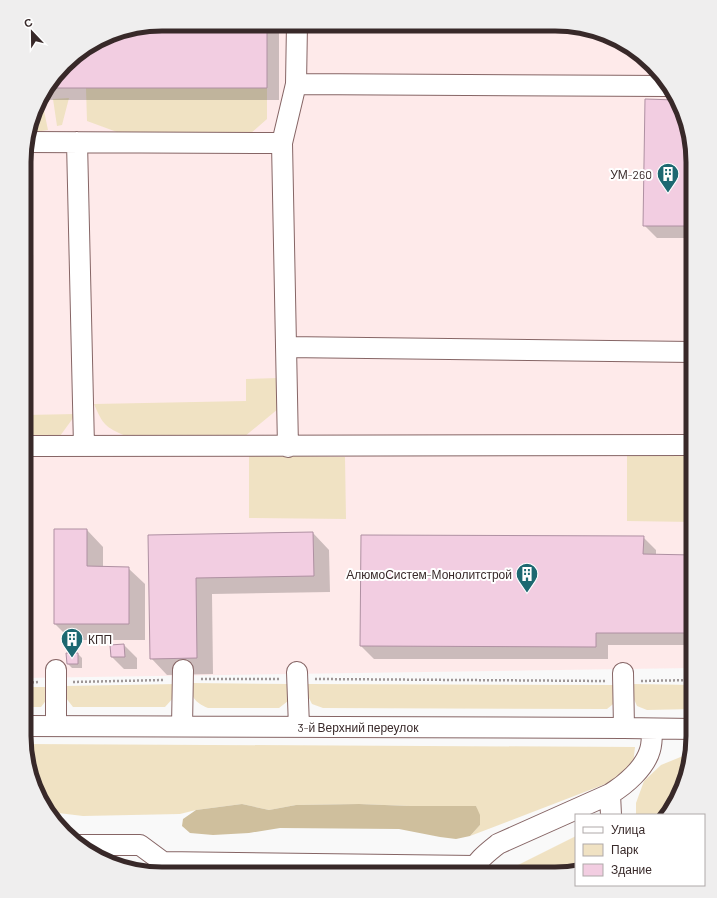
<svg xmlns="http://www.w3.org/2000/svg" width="717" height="898" font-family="Barlow,sans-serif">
<rect width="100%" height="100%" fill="#f9f9f9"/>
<!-- built -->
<path fill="#feeaea" d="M162,24l411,1 59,22 43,46 18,69v506l-669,10 1,-534 17,-51 29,-35z"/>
<!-- green -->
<path fill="#f0e2c3" d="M86,88h181v31l-16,14 -134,-1 -30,-11z
M69,98l-7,27 -5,1 -4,-27z
M40,101h2l6,29 -19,3z
M278,378v31l-34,28 -118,-1c-21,-9 -23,-11 -32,-32l152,-3v-22z
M76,414l-16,22h-35v-21z
M249,455l96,2 1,62 -97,-1z
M627,455h66v67l-66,-1z
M191,683l100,1 -3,17 -9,7h-71c-14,-6 -17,-11 -17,-25z
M177,684l-3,13 -9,10h-92l-7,-9 -1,-12z
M307,684l310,1v16l-10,8 -284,-1 -11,-4 -5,-10z
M633,684l60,1v24l-46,1 -10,-4 -4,-9z
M24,687h25l-1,11 -7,9h-17z
M26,744l609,3 -2,18 -12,13 -151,58 10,-11 -4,-19h-66l-51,-2 -63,1 -27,5 -27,-6 -46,6 -16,4 -97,2 -33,-4 -8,-7z
M683,756h6l-19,56 -3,3h-31v-12l8,-22 17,-16z
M576,836v34l-12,4 -60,-2z"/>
<!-- forest -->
<path fill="#cfbf9d" d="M242,804l27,6 27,-5 63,-1 51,2h66l4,9v10l-10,11 -14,3 -16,-2 -41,-8 -119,-1 -31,5 -36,2 -23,-2 -8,-7 1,-7 13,-9z"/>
<!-- shadow -->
<path fill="#0003" d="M162,24h117v76h-239l2,-7 29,-35z
M646,100l31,1 16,61v76h-36l-13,-13z
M87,530l16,17v21h25l17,16v56h-74l-16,-16z
M313,533l16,17 1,42 -118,2 1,80 -46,1 -16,-17 -2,-122z
M362,536l281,1 13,13v6h37v89h-85v14h-234l-13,-13z
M124,645l13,13v11h-13l-12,-12z
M78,654l4,4v10h-10l-4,-4z"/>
<!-- building -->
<path fill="#f2cde1" stroke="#af90a2" d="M162,24h105v64h-220l24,-30 46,-27z
M645,99l31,1 17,62v64h-50z
M54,529h33v37l42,1v57h-75z
M313,532l1,44 -118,2 1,80 -47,1 -2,-124z
M361,535l283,1 -1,18 50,1v78h-97v14l-236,-1z
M124,644l1,13h-14l-1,-12z
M66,653h12v11h-11z"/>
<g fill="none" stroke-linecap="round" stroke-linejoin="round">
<!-- minor casing -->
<g stroke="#866565" stroke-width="22">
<path id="minor" d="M296,84l372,2
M26,142l256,1 6,304
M77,142l7,304
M282,143l14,-59 1,-60
M286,347l407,5
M25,446l668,-1
M56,670v56
M297,672l2,55
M623,673l1,55
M24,726l600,2 69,1
M182,726l1,-56
M611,815l-1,-21c15,-9 35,-26 40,-44 2,-6 2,-14 2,-21
M80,845h60l23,17 312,4
M471,874c6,-14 16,-21 27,-30l112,-50"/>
</g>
<!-- path -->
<path stroke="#9d9696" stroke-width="2.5" stroke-dasharray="2 2" stroke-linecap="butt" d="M201,679h79
M315,679l291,2
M641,681l52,-1
M73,682l91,-2
M24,683l14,-1"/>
<!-- minor -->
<use href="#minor" stroke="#fff" stroke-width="20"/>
</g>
<!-- icons -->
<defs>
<g id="building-pin" transform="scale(1.15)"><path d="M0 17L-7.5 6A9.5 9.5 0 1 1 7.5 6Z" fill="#1d6871" stroke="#fff"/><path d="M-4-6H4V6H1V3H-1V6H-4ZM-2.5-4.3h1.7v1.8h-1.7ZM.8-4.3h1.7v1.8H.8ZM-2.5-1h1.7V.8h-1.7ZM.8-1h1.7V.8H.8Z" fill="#fff"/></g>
</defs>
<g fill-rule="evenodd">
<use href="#building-pin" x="668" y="174"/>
<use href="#building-pin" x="527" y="574"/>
<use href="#building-pin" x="72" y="639"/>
</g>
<g text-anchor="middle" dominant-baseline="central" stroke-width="4" stroke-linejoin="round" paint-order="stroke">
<!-- poi labels -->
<g font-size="12" fill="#382929" stroke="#fff" text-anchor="end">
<text x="652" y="174">УМ-260</text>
<text x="512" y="574">АлюмоСистем-Монолитстрой</text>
<text x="88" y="639" text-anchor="start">КПП</text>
</g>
<!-- street labels -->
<g font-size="12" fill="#382929" stroke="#fff">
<text x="358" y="727">3-й Верхний переулок</text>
</g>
</g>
<!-- crop -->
<path d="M0 0H717V898H0ZM162 31H555A131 131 0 0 1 686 162V736A131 131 0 0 1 555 867H162A131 131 0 0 1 31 736V162A131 131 0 0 1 162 31Z" fill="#efeeee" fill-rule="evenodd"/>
<path fill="none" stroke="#382929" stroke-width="5" d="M162 31H555A131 131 0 0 1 686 162V736A131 131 0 0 1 555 867H162A131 131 0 0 1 31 736V162A131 131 0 0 1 162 31Z"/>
<!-- legend -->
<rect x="575" y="814" width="130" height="72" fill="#ffffff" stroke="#afa9a9"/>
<rect x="583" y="827" width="20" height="6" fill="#ffffff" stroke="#afa9a9"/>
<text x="611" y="834" font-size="12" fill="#382929">Улица</text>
<rect x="583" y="844" width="20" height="12" fill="#f0e2c3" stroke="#afa9a9"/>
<text x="611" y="854" font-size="12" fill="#382929">Парк</text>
<rect x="583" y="864" width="20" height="12" fill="#f2cde1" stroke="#afa9a9"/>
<text x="611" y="874" font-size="12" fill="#382929">Здание</text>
<!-- north arrow -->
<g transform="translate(32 32) rotate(338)" stroke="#ffffff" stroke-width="3" paint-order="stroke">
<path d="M0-3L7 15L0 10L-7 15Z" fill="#382929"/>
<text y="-6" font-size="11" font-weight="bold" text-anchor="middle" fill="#382929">С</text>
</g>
</svg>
